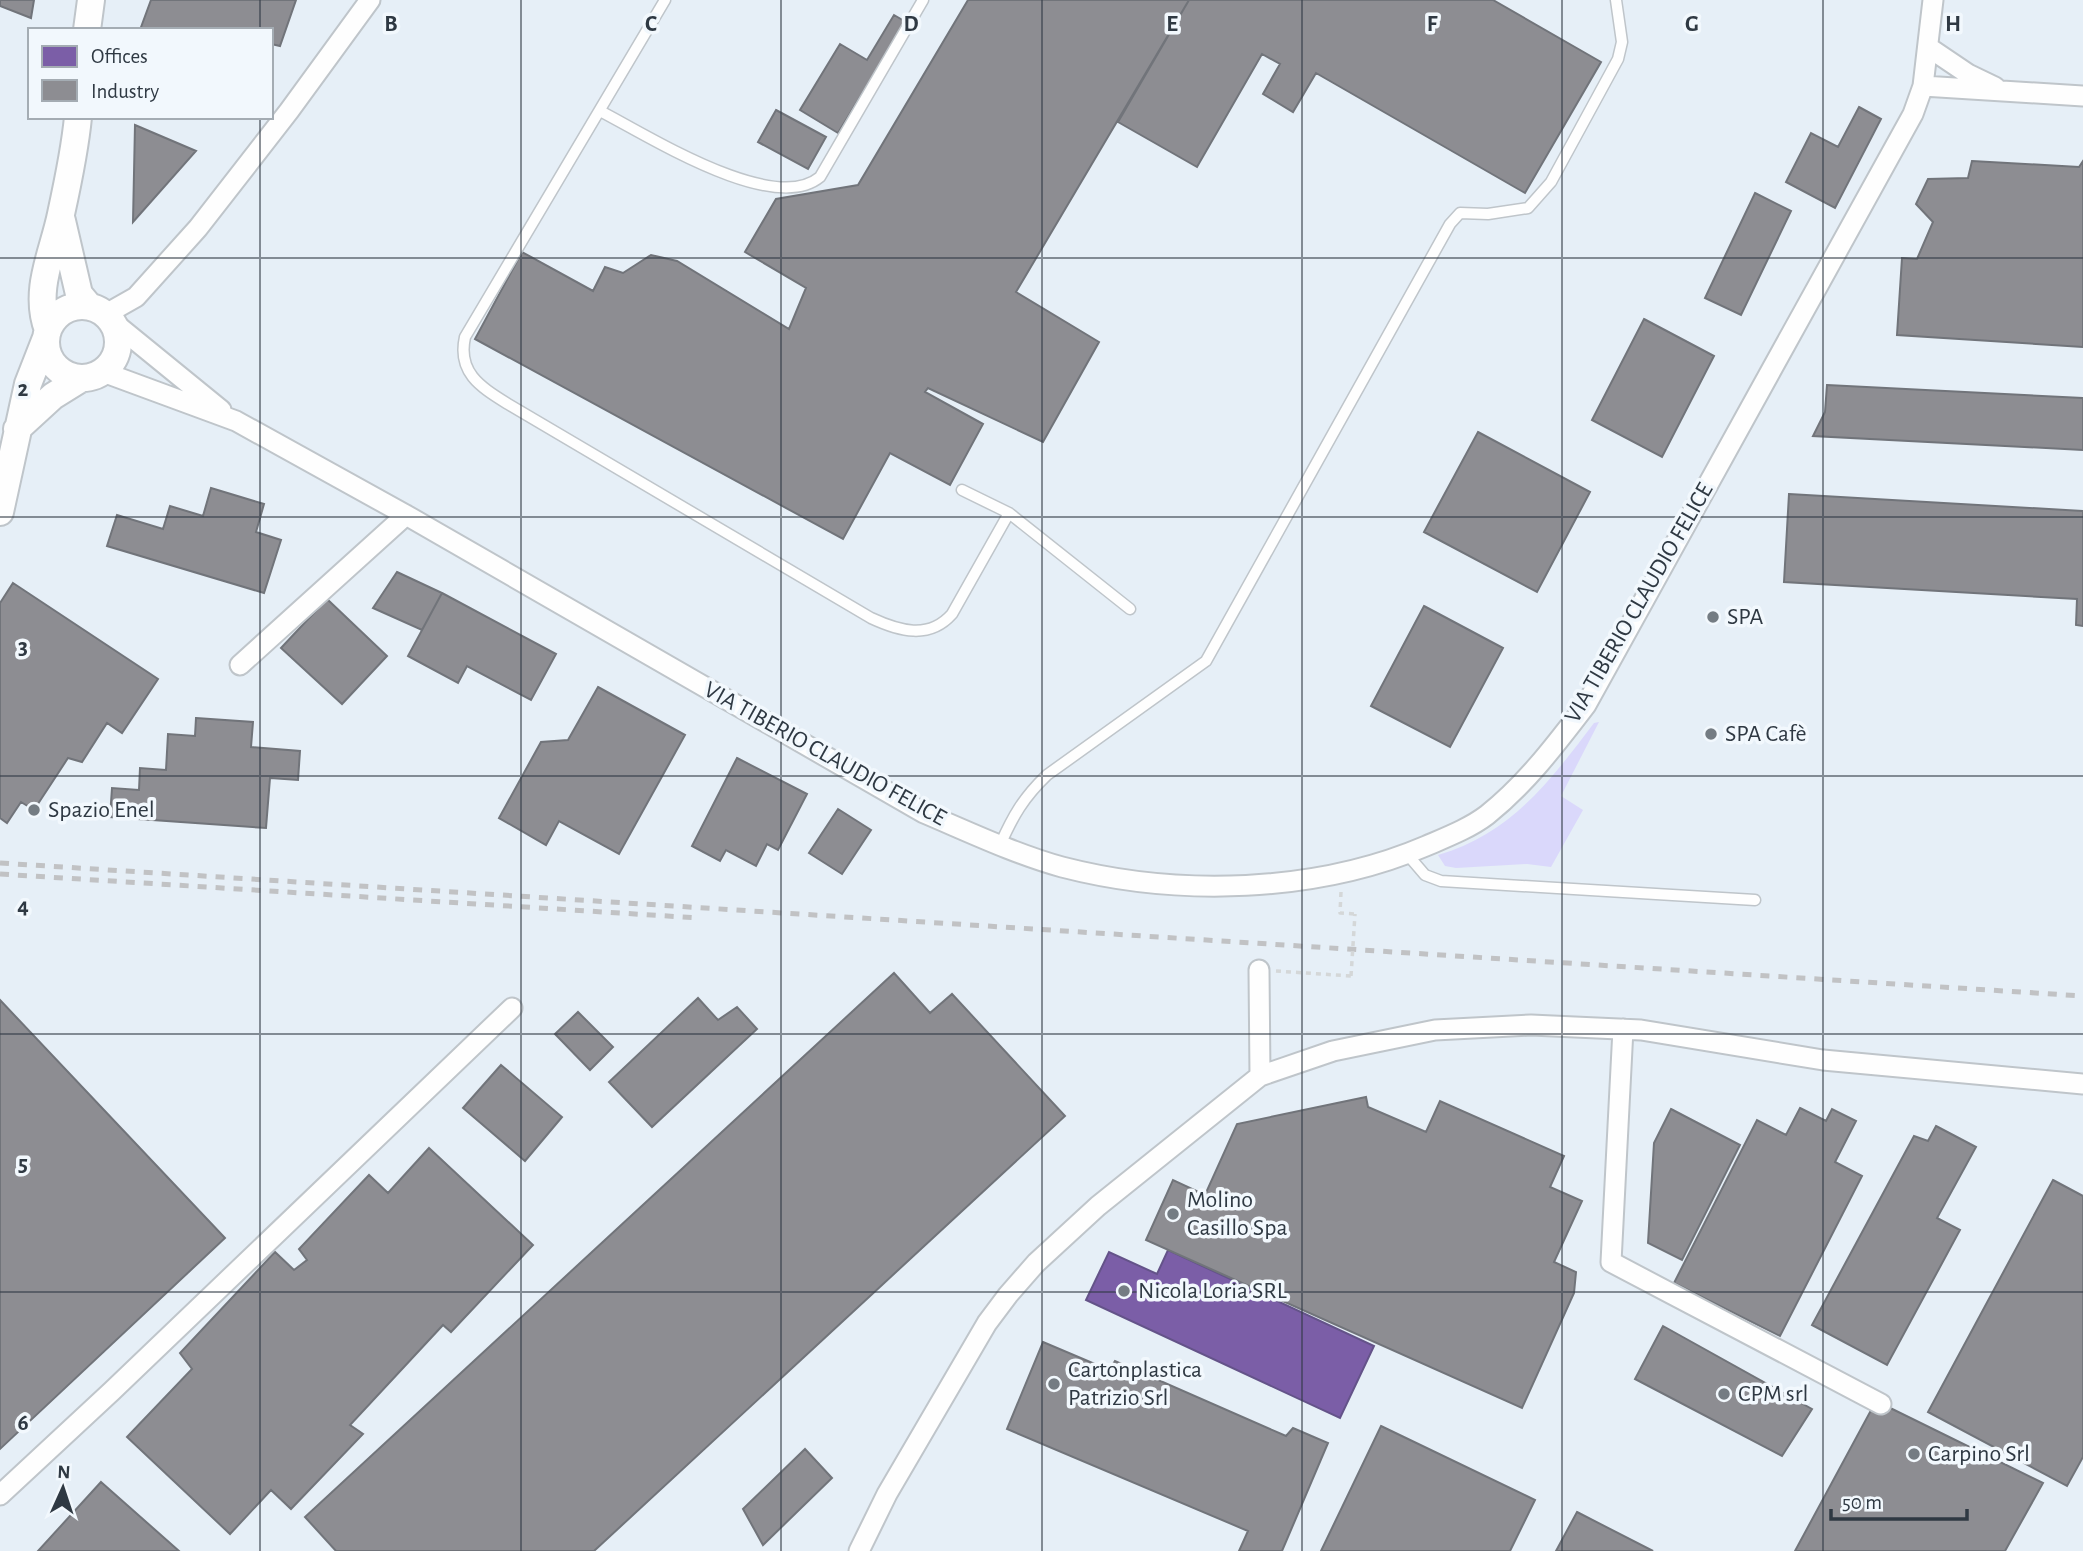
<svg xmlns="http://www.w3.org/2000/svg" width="2083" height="1551" font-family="'Alegreya Sans',sans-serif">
<rect width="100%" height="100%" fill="#f5f8fa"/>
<!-- built -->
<path fill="#e6eff7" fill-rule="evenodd" d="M0,0h2083v1551h-2083zM30,30h241v87h-241z"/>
<!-- green -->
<path fill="#dad8fb" d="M1599,722l-38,74 22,14 -32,57 -24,-3 -71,4 -11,-2 -7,-11c74,-22 112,-74 156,-132z"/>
<!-- offices -->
<path fill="#7b5ea7" stroke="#645389" stroke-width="2" d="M1168,1250l206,96 -34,72 -254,-118 23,-48 48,22z"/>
<!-- industry -->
<path fill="#8d8d92" stroke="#71747a" stroke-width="2" d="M0,0h34l-3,18 -31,-12z
M151,0h145l-16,46 -9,-2v-14h-131z
M968,0h221l-173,292 83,50 -56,100 -115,-54 -3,4 58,32 -33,61 -60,-32 -47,86 -368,-200 47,-87 71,39 12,-24 18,6 28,-18 26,6 112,68 17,-41 -61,-36 31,-53 82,-14z
M1189,0h304l108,62 -76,131 -209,-120 -23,39 -30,-18 17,-30 -18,-10 -65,113 -79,-45z
M894,15l12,7 -68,111 -38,-23 40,-66 27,16z
M1859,107l22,12 -46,89 -49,-26 25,-49 27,14z
M776,110l50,27 -18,32 -50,-27z
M135,125l61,26 -63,71z
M1972,161l107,6 4,-6v186l-186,-12 5,-77 15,1 16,-37 -17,-18 12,-25 40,-1z
M1755,193l36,18 -50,104 -36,-17z
M1644,319l70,37 -52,101 -70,-37z
M1827,385l256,13v52l-270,-14 12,-24z
M1478,432l112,60 -53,100 -113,-60z
M211,488l53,16 -8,28 25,8 -17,53 -157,-47 10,-31 46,14 7,-23 33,10z
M1789,494l294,17v115l-7,-1 1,-26 -293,-17z
M397,572l45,21 -20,37 -49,-22z
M13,583l145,96 -36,54 -15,-10 -25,39 -14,-4 -34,52 -13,-8 -14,21 -7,-5v-215z
M442,593l114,61 -25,46 -64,-34 -9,17 -50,-27z
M327,599l60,57 -45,48 -61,-56z
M1424,606l79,42 -53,99 -79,-41z
M598,687l87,48 -66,119 -60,-33 -13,24 -47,-27 42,-76 27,-2z
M196,718l57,4 -2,25 49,4 -2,29 -28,-2 -4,50 -156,-11 2,-29 27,2 1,-22 26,2 2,-36 27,2z
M737,758l70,36 -29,56 -11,-6 -11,22 -30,-16 -6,11 -28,-15z
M838,809l33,21 -29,44 -33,-21z
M894,973l36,40 22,-19 113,122 -471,435h-258l-31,-34z
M698,998l20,22 19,-13 20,22 -105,98 -43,-45z
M0,1000l225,238 -225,211z
M578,1012l35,35 -23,23 -35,-36z
M501,1065l61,52 -37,44 -62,-53z
M1366,1097l2,10 58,25 14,-31 124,55 -14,31 32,14 -28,61 22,10 -2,21 -52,115 -376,-168 27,-60 32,15 32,-71z
M1800,1108l26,13 6,-12 24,12 -21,41 27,14 -82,160 -106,-53 83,-163 29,15z
M1671,1109l69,36 -58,115 -34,-17 6,-100z
M1936,1126l40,21 -39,71 23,12 -73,135 -75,-40 102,-189 14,5z
M429,1148l104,97 -82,87 -8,-7 -93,100 13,9 -72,75 -20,-19 -41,44 -103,-97 65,-68 -12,-16 95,-101 19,18 13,-10 -8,-11 70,-74 19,18z
M2053,1180l30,16v261l-16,29 -139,-74z
M1663,1326l149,83 -30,47 -147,-77z
M1043,1342l66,28 6,-9 171,75 7,-8 35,15 -46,108h-43l9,-20 -241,-102z
M1876,1401l167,82 -38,68h-210z
M1381,1426l154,74 -25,51h-189z
M805,1449l27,29 -69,67 -20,-36z
M101,1482l78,69h-141z
M1577,1512l76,39h-97z"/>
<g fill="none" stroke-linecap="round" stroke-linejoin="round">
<!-- lane casing -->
<g stroke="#bfc5ca" stroke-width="13">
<path id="lane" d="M665,0l-200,337c-8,36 16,50 43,67l363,214c28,13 58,22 81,-4l57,-101
M600,111c47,24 173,105 220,66l103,-177
M962,490l47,23 121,96
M1000,845c13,-29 23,-47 47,-70l159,-114 244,-437 10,-11 28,1 40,-6 23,-26 67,-123 4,-17 -6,-42
M1407,854l18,21 16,6 314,19"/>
</g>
<!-- street casing -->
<g stroke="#bfc5ca" stroke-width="23">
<path id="street" d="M1928,47l40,27 27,13
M1923,86l160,10
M106,314l30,-17 62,-69 91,-117 81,-111
M113,322l108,88
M103,372l133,49 170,94 518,298c45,19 91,41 138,54 116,30 254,26 364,-21 21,-9 44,-18 61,-31 40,-32 69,-71 99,-110l327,-591 10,-28 10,-86
M240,665l166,-150
M1623,1029l-12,233 270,142
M1260,1076l73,-25 102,-21 96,-5 110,5 182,30 260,24
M0,1495l112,-104 400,-383
M859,1551l28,-57 100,-171 21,-28 28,-32 62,-57 162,-130 -1,-106"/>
</g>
<!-- secondary casing -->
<g stroke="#bfc5ca" stroke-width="30">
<path id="secondary" d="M87,30l4,-30
M62,221l17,73 10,12
M46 342a36 36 0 1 1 72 0a36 36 0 1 1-72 0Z
M48,330c-15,-40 5,-77 13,-116 7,-32 14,-65 17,-97
M17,429l36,-33 29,-18
M0,512l28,-128 18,-46"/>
</g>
<!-- path -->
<path stroke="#d4d7d8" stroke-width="3.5" stroke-dasharray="5 5" stroke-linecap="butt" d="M1341,892l-1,21 15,1
M1276,971l75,5"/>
<!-- lane -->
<use href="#lane" stroke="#fefefe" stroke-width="10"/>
<!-- street -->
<use href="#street" stroke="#fefefe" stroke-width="19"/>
<!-- secondary -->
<use href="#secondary" stroke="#fefefe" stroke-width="26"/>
<!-- rail -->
<path stroke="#c1c2c4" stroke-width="5" stroke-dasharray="9 9" stroke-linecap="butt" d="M0,863l2083,133
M0,874l699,44"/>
<!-- path-bridge -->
<path stroke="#d4d7d8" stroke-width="3.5" stroke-dasharray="5 5" stroke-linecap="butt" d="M1351,976l4,-62"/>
</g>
<!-- grid -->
<path fill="none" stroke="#2f3943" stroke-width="2" stroke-opacity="0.55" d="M260,0v30M521,0v1551M781,0v1551M1042,0v1551M1302,0v1551M1562,0v1551M1823,0v1551M260,117v1434M0,258h2083M0,517h2083M0,776h2083M0,1034h2083M0,1292h2083"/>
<!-- markers -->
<g fill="#747c83" stroke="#f2f8fd" stroke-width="2.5">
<circle cx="1713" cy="617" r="7"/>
<circle cx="1711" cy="734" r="7"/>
<circle cx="34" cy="810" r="7"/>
<circle cx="1173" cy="1214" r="7"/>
<circle cx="1124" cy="1291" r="7"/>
<circle cx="1054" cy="1384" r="7"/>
<circle cx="1724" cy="1394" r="7"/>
<circle cx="1914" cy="1454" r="7"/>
</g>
<g text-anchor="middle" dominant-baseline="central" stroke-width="7" stroke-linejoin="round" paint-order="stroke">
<!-- street labels -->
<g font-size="24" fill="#2f3943" stroke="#f2f8fd">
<text transform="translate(1639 603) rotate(-60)">VIA TIBERIO CLAUDIO FELICE</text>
<text transform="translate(825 754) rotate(29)">VIA TIBERIO CLAUDIO FELICE</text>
</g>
<!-- poi labels -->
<g font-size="24" fill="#2f3943" stroke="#f2f8fd" text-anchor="start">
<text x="1727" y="617">SPA</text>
<text x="1725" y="734">SPA Cafè</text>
<text x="48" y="810">Spazio Enel</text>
<text x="1187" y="1200">Molino<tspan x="1187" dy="28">Casillo Spa</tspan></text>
<text x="1138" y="1291">Nicola Loria SRL</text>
<text x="1068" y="1370">Cartonplastica<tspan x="1068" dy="28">Patrizio Srl</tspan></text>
<text x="1738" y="1394">CPM srl</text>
<text x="1928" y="1454">Carpino Srl</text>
</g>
</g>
<g font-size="23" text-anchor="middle" font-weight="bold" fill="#2f3943" stroke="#f2f8fd" stroke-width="7" stroke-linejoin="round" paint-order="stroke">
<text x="391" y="31">B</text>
<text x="651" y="31">C</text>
<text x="911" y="31">D</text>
<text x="1172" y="31">E</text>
<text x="1432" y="31">F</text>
<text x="1692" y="31">G</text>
<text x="1953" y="31">H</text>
<text x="23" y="396">2</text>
<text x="23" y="654">3</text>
<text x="23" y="913">4</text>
<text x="23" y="1171">5</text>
<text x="23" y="1430">6</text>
</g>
<!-- legend -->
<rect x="28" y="28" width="245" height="91" fill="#f2f8fd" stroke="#a4acb3" stroke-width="2"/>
<rect x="42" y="46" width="35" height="21" fill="#7b5ea7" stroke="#a4acb3" stroke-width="2"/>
<text x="91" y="63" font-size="21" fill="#2f3943">Offices</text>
<rect x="42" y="80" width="35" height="21" fill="#8d8d92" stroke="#a4acb3" stroke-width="2"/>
<text x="91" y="98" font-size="21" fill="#2f3943">Industry</text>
<!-- north arrow -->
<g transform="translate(63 1488) rotate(3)" stroke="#f2f8fd" stroke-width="5" paint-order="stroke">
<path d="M0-5L12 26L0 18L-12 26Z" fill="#2f3943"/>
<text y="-10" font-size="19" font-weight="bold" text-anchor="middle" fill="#2f3943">N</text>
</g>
<!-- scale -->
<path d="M1831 1509v10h136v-10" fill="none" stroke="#2f3943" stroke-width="3.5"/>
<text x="1842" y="1509" font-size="21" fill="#2f3943" stroke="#f2f8fd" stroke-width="5" paint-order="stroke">50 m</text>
</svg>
